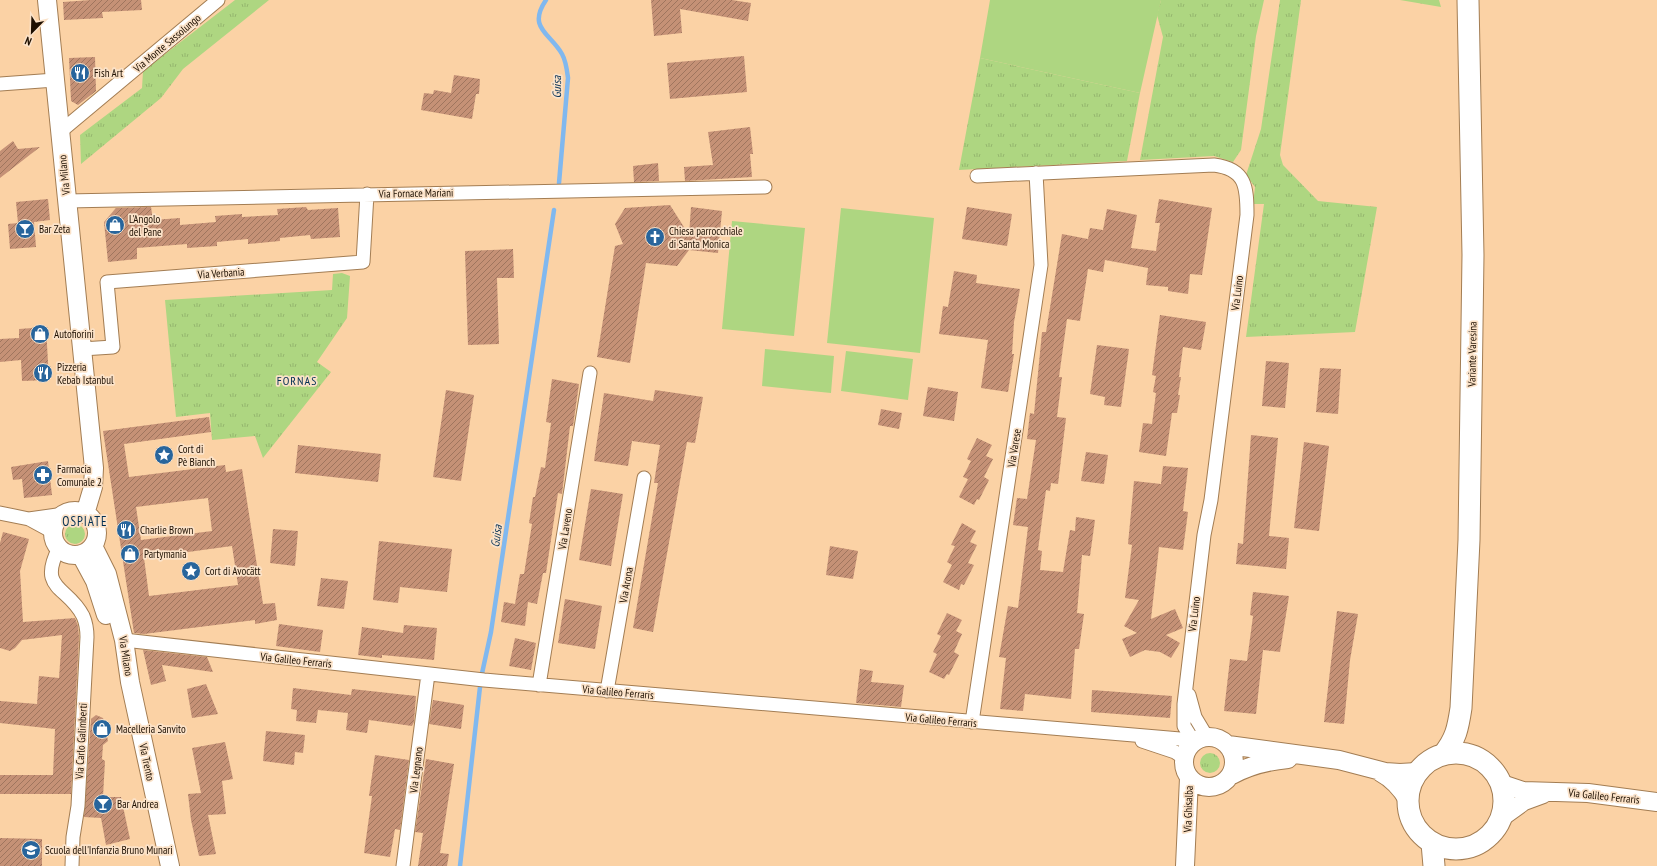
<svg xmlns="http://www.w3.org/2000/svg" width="1657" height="866" font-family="'PT Sans Narrow',sans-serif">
<defs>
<pattern id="grass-tufts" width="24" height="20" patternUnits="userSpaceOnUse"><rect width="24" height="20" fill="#aed681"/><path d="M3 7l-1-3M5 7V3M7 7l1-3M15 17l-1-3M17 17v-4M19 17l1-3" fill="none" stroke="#95b66e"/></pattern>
<pattern id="building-hatch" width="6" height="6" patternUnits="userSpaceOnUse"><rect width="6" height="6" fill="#c59176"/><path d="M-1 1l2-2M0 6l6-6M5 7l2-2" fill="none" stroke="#9f755e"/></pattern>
</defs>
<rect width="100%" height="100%" fill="#fbd2a5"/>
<!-- grass -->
<path fill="url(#grass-tufts)" d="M235,0h34l-86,69 -22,29 -80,66 -1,-29 62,-47 1,-17z
M1161,0h103l-8,36 -15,114 -8,12 -19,-6 -74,4 23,-123 -6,-22z
M1280,0h21l-21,155 3,10 35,36 59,6 -22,125 -109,5 18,-133h-11l2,-17 -9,-12 15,-46z
M1400,0h39l2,7z
M980,58l160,35 -13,68 -168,9z
M342,273l8,3 -3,42 -30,44 14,10 -68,86 -8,-22 -43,4 -2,-27 -34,4 -11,-117 167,-10 1,-16z
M65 534a10 10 0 1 1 20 0a10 10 0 1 1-20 0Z
M1200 763a10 10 0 1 1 20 0a10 10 0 1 1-20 0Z"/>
<!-- garden -->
<path fill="#aed681" d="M990,0h171l-21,93 -160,-35z
M841,208l93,10 -14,135 -93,-10z
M732,221l73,7 -11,108 -72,-7z
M765,349l69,7 -3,37 -69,-7z
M846,351l67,8 -5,41 -67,-9z"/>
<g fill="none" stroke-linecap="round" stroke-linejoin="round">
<!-- stream -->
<path stroke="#80b8ef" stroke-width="4.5" d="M546,0c-19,28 4,33 16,54 4,7 5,16 6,24l-9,105
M460,866l21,-188 10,-46 63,-422"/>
</g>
<!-- building -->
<path fill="url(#building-hatch)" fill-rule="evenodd" d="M91,0h50l1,10 -40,2 1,6 -39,2 -1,-18z
M651,0h81l19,3 -3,18 -68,-12 2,24 -28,3z
M744,56l3,36 -77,7 -3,-36z
M95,57l1,34 -18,14 -7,-4 -2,-43z
M454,75l26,4 -1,15h-3l-4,25 -51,-9 3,-17 9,1 1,-4 17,3z
M750,127l3,27h-3l2,23 -67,4 -1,-14 29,-2 -5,-33z
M13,141l5,8 22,-2 -40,31v-27z
M658,163l1,18 -25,1 -1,-16z
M48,199l2,21 -16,2 2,25 -26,2 -2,-25 10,-1 -2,-21z
M1159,199l53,9 -10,67 -12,-1 -2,20 -20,-3v-4l-22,-2 2,-17 -43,-8 -2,12 -15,-3 -8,52 -13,-2 -8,58h3l-5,40 9,1 -8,66 -7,-1 -1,8 -4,-1 -8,60 4,1 -2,19 23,2 7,-42 5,1 1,-14 19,3 -5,36 -8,-1 -5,58 7,1 -5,35h-4l-4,50 -46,-5 -2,17 -23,-2 6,-51 -7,-1 9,-51 10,2 10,-81 -15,-2 4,-27 10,1 9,-59 -9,-1 3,-26 4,1 8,-82h4l16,-98 26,5 2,-11 13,2 4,-21 30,6 -6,33 25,3 4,-28h-5z
M670,205l19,30 2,-28 31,4 -4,42 -29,-3 -12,16 -31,-3 -16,100 -33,-6 18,-111 8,-2 -8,-20 10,-16z
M151,207l2,13 27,-2v7l36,-3 -1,-6 27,-2v3l36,-2 -1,-6 29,-2 2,3 30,-2 2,29 -29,2 -1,-4 -30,3v3l-32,3v-5l-31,3v4l-30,2v-4l-50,4v11l-29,3 -4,-40 12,-14z
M967,207l45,7 -5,32 -45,-7z
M513,249l1,29h-17l2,66 -31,1 -3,-94z
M954,271l23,4 -1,8 44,6 -6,33 -2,32h2l-6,38 -27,-4 7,-48 -49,-6 4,-28 5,1z
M1160,315l46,7 -5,28 -18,-3 -4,30h2l-3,18h2l-3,18h-5l-6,43 -27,-4 4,-29 9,1 4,-31 -3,-1 3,-16 -4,-1z
M46,327l3,53 -27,1 -1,-21 -21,2v-23l19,-1v-9z
M1097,345l32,4 -8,58 -17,-2 1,-8 -15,-3z
M1266,361l23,2 -4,45 -23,-2z
M1320,368l21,1 -3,45 -22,-2z
M552,379l27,5 -6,42h-3l-8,68 -4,-1 -12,80h-3l-6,31 -9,-2 -3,24 -24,-4 3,-20 11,2 5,-30h4l8,-50 -3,-1 4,-26h2l6,-30 4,1 6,-45 -5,-1z
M928,387l30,5 -4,29 -31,-5z
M446,390l28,5 -13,86 -28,-4z
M655,390l48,7 -8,46 -8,-1 -34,190 -20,-4 25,-145h-4l6,-38 -28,-4 -4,25 -34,-5 10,-68 49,8z
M881,409l21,4 -3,16 -21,-4z
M209,417l2,15 -87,12 5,33 96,-12 1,7 16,-3 21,135 12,-1 2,17 -22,4v-4l-111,14 -10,-1 -31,-202zM208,498l4,33 -71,9 -5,-33zM232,546l6,39 -89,11 -5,-38z
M1251,435l27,3 -9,98 20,2 -3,31 -50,-5 2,-21 5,1z
M977,438l15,7 -6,11 7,3 -9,18 5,3 -10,20 -2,-1 -3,6 -15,-8 9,-18 -5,-2 8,-16 -4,-2z
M1304,442l25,4 -10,85 -25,-3z
M298,445l83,9 -3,28 -83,-9z
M1086,452l22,3 -4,29 -23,-3z
M48,461l4,34 -28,3 -2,-19 -9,1 -2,-13z
M1163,466l25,2 -5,43 5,1 -5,38 -24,-3 -8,72 24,-10 8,19 -17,7 14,8 -9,15 -11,-6 -15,-2 -15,7 -8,-18 15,-6 -13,-7 15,-26 -14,-2 7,-53 -4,-1 6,-63 27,3z
M591,489l32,5 -12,72 -32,-6z
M962,523l14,8 -6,11 7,3 -9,18 6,2 -10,20 -3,-1 -2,6 -16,-8 9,-17 -5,-3 8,-16 -4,-1z
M273,529l25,2 -3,35 -25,-3z
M3,532l26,7 -9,32 3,51 52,-4 3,8 1,11 -8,157h-71v-19h53l2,-46 -55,-6v-22l37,3 2,-28 20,2 3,-43 -40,5 -7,8 -5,3 -10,-3v-105z
M379,541l73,8 -5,43 -47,-5 -2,16 -25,-3z
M830,546l28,5 -5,28 -27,-4z
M321,578l27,3 -4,28 -27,-3z
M1253,592l36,4 -9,56 -17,-2 -7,64 -32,-3 6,-52 17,2 6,-45 -3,-1z
M565,599l37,7 -7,43 -37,-6z
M1337,611l21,3 -8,46 -6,64 -20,-2z
M947,613l15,7 -6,11 6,3 -8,18 5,3 -10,20 -2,-1 -3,5 -15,-7 8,-18 -4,-2 8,-16 -4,-2z
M279,624l44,6 -3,22 -44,-6z
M404,625l33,3 -3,32 -52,-5v3l-24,-3 4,-28 41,6z
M515,638l21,5 -5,27 -22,-4z
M143,650l64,7 6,15 -51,-7 4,16 -15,4z
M860,669l13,2 -2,11 33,3 -3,22 -45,-4z
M206,684l12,30 -26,4 -5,-29z
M293,688l58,7 1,-6 64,7 -2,26 -2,4 -43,-6 -2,13 -21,-3 2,-17 -30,-3 -2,13 -20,-2 1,-11 -6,-1z
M1092,690l80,6 -2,22 -79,-6z
M433,700l31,5 -3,24 -32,-5z
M96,715l7,3 5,23 -5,4 -1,14 3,2 -2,36h18l9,42 -24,6 -5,-27 -17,-1 7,-98z
M266,731l39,4 -2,18 -8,-1 -1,13 -31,-4z
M225,742l8,37 -11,2 4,33 -18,1 8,39 -17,2 -8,-36 -3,-26 13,-1 -9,-45z
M375,755l34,5 -9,70 -5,-1 -5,28 -26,-4 8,-57h-3z
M426,759l28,5 -14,89 9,1 -2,12h-29l5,-33 -8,-1z
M0,838l42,1v27h-42z"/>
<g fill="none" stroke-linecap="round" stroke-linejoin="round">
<!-- street casing -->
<g stroke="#a37d53" stroke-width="15">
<path id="street" d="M0,84l55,-4
M60,132l158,-132
M977,176l237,-11c32,4 33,22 33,50l-36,285 -7,35 -20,169v22l10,16
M67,201l698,-14
M82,349l31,-2 -6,-65 256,-20 4,-68
M0,513l29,6 24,13
M29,519l35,-5
M59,548c-22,42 9,38 24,68 3,7 4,14 4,21l-9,169 -5,31 -1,29
M124,640l360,40 673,57 23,2 11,5
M539,685l51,-312
M607,691l37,-213
M1189,695l6,22 12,20
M972,722l69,-457 -5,-92
M1142,741l33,11 9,6
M403,866l25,-192"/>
</g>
<!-- secondary casing -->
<g stroke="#a37d53" stroke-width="20">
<path id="secondary" d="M47,0l47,468 -1,19 -8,27
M53 533a22 22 0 1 1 44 0a22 22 0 1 1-44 0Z
M93,546l14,28 17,66 6,42 40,184
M81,555l14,26 11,34
M1184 762a25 25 0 1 1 50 0a25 25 0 1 1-50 0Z
M1228,745l111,15 46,12 15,1 17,-1
M1380,772c13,7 21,16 28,28
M1232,775c18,-10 35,-14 56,-16
M1502,784l21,7 65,2 69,9
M1502,817l22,-16 19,-7
M1185,866l4,-88"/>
</g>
<!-- primary casing -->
<g stroke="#a37d53" stroke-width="23">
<path id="primary" d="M1408 801a48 48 0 1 1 96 0a48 48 0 1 1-96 0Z
M1443,755c13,-16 15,-27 18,-47l8,-168 4,-285 -5,-255
M1432,843l2,23"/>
</g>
<!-- street -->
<use href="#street" stroke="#fff" stroke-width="13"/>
<!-- secondary -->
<use href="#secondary" stroke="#fff" stroke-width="18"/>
<!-- primary -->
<use href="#primary" stroke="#fff" stroke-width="21"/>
</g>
<!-- icons -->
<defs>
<g id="restaurant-disc" transform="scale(1)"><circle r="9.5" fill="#28659c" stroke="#fbe2c8"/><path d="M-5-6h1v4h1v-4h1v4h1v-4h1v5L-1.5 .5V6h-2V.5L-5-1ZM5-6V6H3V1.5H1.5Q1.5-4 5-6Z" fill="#fff"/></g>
<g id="shop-disc" transform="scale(1)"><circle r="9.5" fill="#28659c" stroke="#fbe2c8"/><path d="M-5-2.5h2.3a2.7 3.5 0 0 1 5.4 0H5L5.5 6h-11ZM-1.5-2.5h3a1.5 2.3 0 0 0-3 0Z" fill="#fff"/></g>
<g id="bar-disc" transform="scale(1)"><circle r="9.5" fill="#28659c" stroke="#fbe2c8"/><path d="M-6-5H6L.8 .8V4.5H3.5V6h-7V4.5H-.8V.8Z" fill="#fff"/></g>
<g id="church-disc" transform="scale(1)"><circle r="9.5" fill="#28659c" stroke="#fbe2c8"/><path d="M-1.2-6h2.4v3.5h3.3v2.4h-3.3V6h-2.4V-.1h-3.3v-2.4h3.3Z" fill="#fff"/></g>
<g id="sight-disc" transform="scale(1)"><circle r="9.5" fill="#28659c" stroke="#fbe2c8"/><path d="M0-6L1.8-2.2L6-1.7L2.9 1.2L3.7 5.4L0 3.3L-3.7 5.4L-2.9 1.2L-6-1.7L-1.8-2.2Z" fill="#fff"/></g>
<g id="pharmacy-disc" transform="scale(1)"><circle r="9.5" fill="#28659c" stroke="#fbe2c8"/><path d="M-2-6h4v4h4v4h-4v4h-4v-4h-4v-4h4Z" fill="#fff"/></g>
<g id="school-disc" transform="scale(1)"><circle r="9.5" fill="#28659c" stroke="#fbe2c8"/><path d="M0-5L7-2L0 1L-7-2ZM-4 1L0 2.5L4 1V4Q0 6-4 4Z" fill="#fff"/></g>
</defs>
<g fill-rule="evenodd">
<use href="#restaurant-disc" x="80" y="73"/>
<use href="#shop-disc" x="115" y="225"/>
<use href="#bar-disc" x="25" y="229"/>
<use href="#church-disc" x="655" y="237"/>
<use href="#shop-disc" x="40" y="334"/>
<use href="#restaurant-disc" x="43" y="373"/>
<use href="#sight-disc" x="164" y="455"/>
<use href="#pharmacy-disc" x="43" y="475"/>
<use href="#restaurant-disc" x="126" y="530"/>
<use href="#shop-disc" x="130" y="554"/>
<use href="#sight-disc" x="191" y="571"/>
<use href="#shop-disc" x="102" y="729"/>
<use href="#bar-disc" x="103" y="804"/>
<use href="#school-disc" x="31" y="850"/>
</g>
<g text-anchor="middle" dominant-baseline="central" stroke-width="3.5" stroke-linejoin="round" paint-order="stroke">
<!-- street labels -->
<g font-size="11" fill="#1d0f01" stroke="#fbe2c8">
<text transform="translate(167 43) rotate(-40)">Via Monte Sassolungo</text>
<text transform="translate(64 175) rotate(-96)">Via Milano</text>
<text transform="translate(416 193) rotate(-1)">Via Fornace Mariani</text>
<text transform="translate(221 273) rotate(-4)">Via Verbania</text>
<text transform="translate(1237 293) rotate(-83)">Via Luino</text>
<text transform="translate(1472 354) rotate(-89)">Variante Varesina</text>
<text transform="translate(1014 448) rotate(-81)">Via Varese</text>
<text transform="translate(565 529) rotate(-81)">Via Laveno</text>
<text transform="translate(626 585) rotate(-80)">Via Arona</text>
<text transform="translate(1194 614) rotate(-83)">Via Luino</text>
<text transform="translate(126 656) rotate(81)">Via Milano</text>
<text transform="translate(296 660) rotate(6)">Via Galileo Ferraris</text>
<text transform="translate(618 692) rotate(5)">Via Galileo Ferraris</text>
<text transform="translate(941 720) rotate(5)">Via Galileo Ferraris</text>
<text transform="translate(81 741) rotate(-87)">Via Carlo Galimberti</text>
<text transform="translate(147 762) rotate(78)">Via Trento</text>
<text transform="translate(416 770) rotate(-83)">Via Legnano</text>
<text transform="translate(1604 796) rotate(6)">Via Galileo Ferraris</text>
<text transform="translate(1188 809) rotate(-88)">Via Ghisalba</text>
</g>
<!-- poi labels -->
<g font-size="11" fill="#1d0f01" stroke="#fbe2c8" text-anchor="start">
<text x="94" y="73">Fish Art</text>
<text x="129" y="219">L'Angolo<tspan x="129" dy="13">del Pane</tspan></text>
<text x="39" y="229">Bar Zeta</text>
<text x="669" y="231">Chiesa parrocchiale<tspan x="669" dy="13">di Santa Monica</tspan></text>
<text x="54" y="334">Autofiorini</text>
<text x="57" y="367">Pizzeria<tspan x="57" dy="13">Kebab Istanbul</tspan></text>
<text x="178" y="449">Cort di<tspan x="178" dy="13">Pè Bianch</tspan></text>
<text x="57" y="469">Farmacia<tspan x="57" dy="13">Comunale 2</tspan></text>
<text x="140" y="530">Charlie Brown</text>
<text x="144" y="554">Partymania</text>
<text x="205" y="571">Cort di Avocätt</text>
<text x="116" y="729">Macelleria Sanvito</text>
<text x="117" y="804">Bar Andrea</text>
<text x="45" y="850">Scuola dell'Infanzia Bruno Munari</text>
</g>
<!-- water labels -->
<g font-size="12" font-style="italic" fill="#093458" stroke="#fbe2c8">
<text transform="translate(556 87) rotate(-90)">Guisa</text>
<text transform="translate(496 536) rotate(-82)">Guisa</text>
</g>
<!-- neighbourhood labels -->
<g font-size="12" letter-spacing="1" fill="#022f53" stroke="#fbe2c8">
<text x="297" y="380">FORNAS</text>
</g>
<!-- quarter labels -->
<g font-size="13" letter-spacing="1" fill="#022f53" stroke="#fbe2c8">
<text x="85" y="521">OSPIATE</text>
</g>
</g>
<!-- north arrow -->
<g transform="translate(32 32) rotate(203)" stroke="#fbe2c8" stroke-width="3" paint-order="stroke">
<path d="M0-3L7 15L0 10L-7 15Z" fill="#1d0f01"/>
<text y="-6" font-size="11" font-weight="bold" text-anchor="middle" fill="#1d0f01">N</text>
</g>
</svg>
